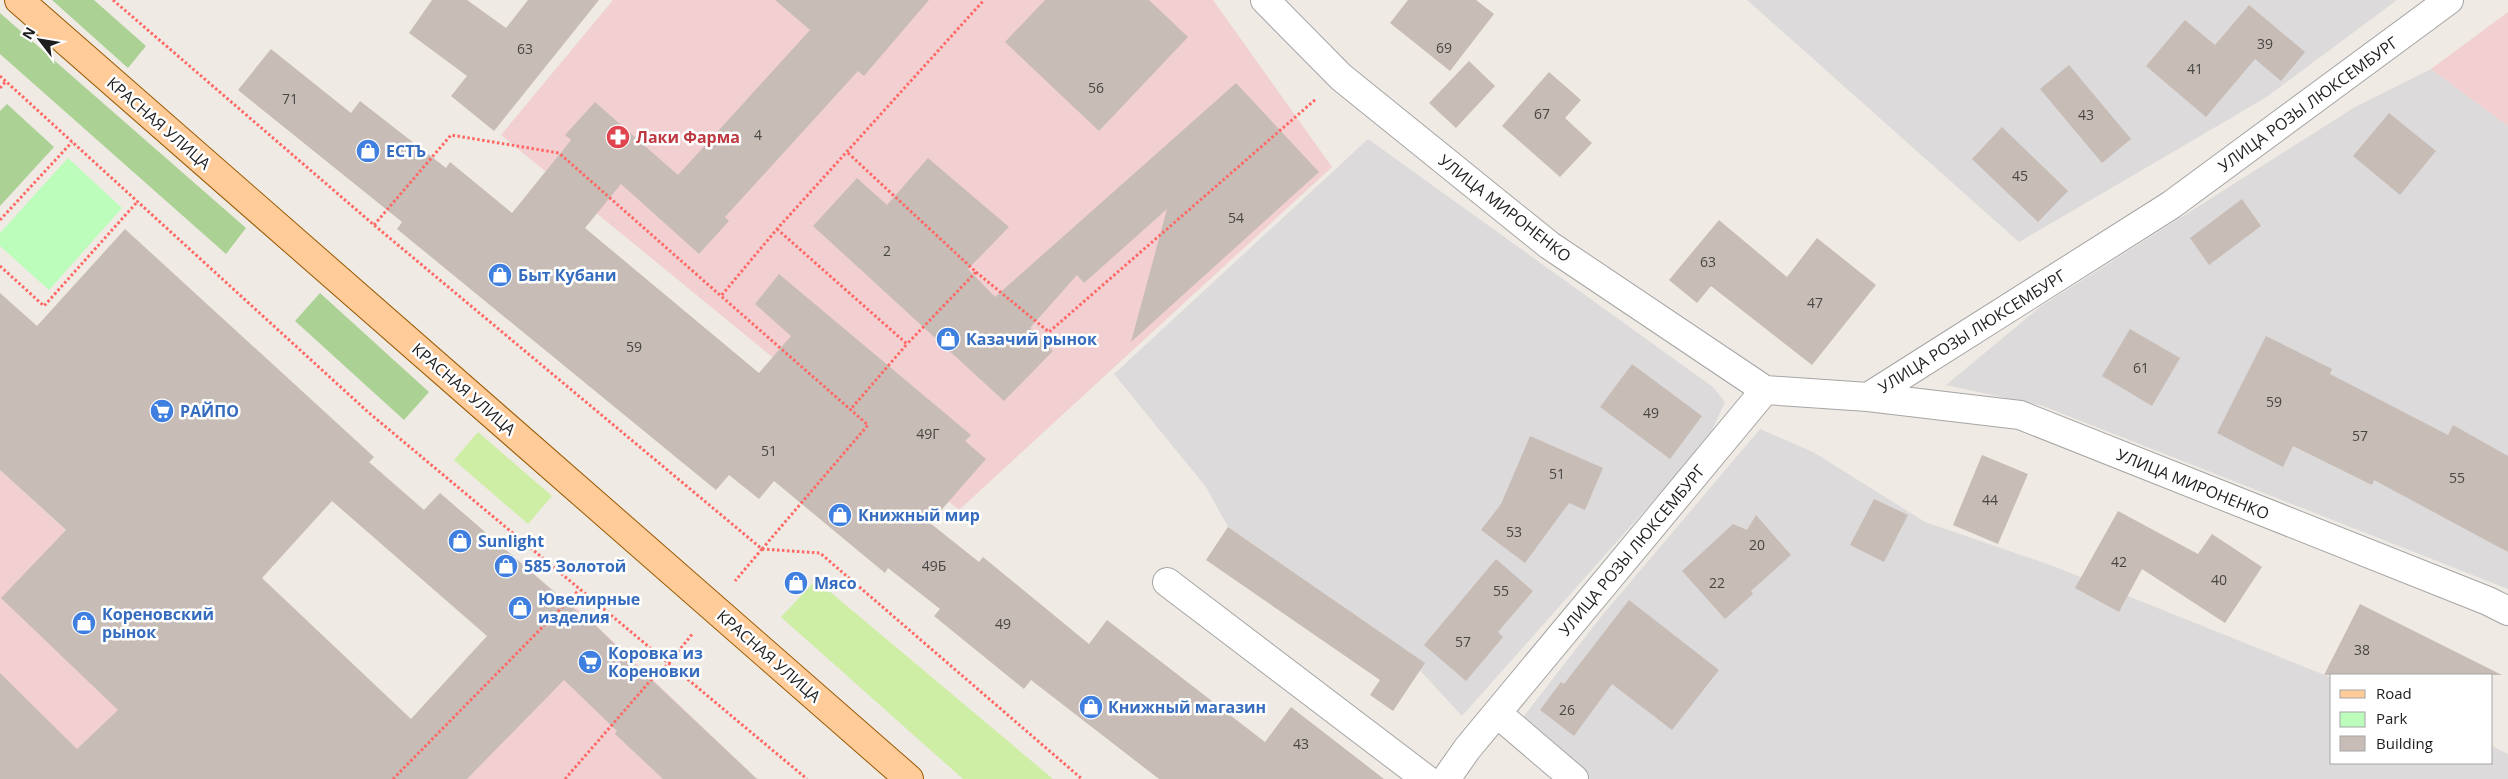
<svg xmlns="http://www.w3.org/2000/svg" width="2508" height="779" font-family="'Open Sans',sans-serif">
<rect width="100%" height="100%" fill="#efeae3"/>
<!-- residential -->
<path fill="#dcdadb" d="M1747,0h650l-132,98 -246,144z
M2431,69l77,57v463l-465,-183 -97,-21 94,-78 315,-200z
M1368,139l345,248 12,15 -17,37 -246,277 -69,-75 -165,-114 -22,-40 -92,-113z
M1760,429l53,23 112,70 128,44 279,112v85h160v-17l16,8v25h-946l-52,-45 90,-116z"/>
<!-- commercial -->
<path fill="#f2d0d2" d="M613,0h600l119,167 -373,343 -458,-375z
M2508,12v114l-77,-57z
M0,470l196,180 79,-59 148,140 11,-37 37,-40 45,-3 45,-53 21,14 175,167h-757z"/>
<!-- grass -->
<path fill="#ceeea5" d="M478,432l74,64 -24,28 -74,-64z
M816,580l237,199h-90l-182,-162z"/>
<!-- forest -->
<path fill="#abd294" d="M52,0h42l52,46 -18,22z
M0,13l246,215 -20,26 -226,-200z
M7,104l47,43 -54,59v-95z
M320,293l109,99 -25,28 -109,-99z"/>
<!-- park -->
<path fill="#bcfdbc" d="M68,158l54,50 -73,82 -49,-44v-13z"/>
<!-- building -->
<path fill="#c8bcb6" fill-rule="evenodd" d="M432,0h35l39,28 22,-28h71l-105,131 -43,-35 16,-20 -58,-43z
M775,0h154l-65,76 -6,-5 -133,146 4,4 -30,33 -78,-70 -36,44 174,145 32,-37 -36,-32 24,-30 192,161 -6,6 21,18 -56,64 49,39 4,-5 106,87 18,-24 158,122 26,-35 93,72h-225l-128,-99 -7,9 -90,-73 6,-7 -52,-41 -3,5 -111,-92 -15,18 -30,-24 -13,15 -319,-261 5,-7 -164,-132 33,-41 80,64 9,-12 86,67 4,-6 62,51 59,-73 -6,-5 30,-33 83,73 132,-145z
M1045,0h104l39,37 -89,94 -94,-89z
M1408,0h68l18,14 -44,57 -60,-48z
M2249,5l56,47 -24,29 -26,-22 -49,58 -60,-51 39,-46 30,25z
M1469,61l26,25 -39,42 -27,-25z
M2069,65l62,74 -29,24 -62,-74z
M1549,72l32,28 -16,18 27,25 -32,34 -58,-51z
M1236,83l83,89 -188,170 36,-133 -83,74 -7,-8 -47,53 23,23 -49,50 -191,-175 44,-48 30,27 41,-47 81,69 -41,42 27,28z
M2389,113l47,38 -36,44 -47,-39z
M2002,127l66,64 -30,31 -66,-63z
M2242,199l19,27 -52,39 -19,-27z
M1719,220l68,57 30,-39 59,47 -64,80 -101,-79 -14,17 -28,-23z
M125,229l249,228 -5,5 55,48 16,-17 140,121 2,-2 57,56 118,111h-94l-48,-45 2,-3 -53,-51 -97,99h-467v-106l77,76 41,-39 -117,-112 65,-68 -66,-60v-177l37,33zM332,501l155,135 -76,83 -149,-141z
M2130,329l50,29 -28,48 -50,-30z
M2266,336l66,33 -2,5 118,61 5,-10 55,31v96l-134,-72 -2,5 -79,-39 -10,21 -66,-34z
M1632,364l70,52 -32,43 -70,-52z
M1530,436l73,32 -18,42 -16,-7 -44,60 -44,-33 20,-26z
M1982,455l46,19 -30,70 -45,-19z
M1874,499l34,16 -24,47 -34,-17z
M2118,511l80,43 14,-20 50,33 -37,56 -83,-54 -23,43 -44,-24z
M1756,515l35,40 -40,36 2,3 -28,25 -43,-48 51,-47 14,6z
M1228,527l197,136 -32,48 -23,-16 10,-15 -174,-120z
M1496,559l37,32 -35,41 5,5 -37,44 -42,-36z
M1629,600l90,70 -47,60 -60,-46 -38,52 -34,-26 21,-28 3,2z
M2360,604l142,71h-178z"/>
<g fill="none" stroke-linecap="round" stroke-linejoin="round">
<!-- minor casing -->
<g stroke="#a5a5a5" stroke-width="30">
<path id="minor" d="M1265,0l76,77 208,168 216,145 103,7 152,18 468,186 20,10
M1868,397l303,-192 278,-205
M1167,582l259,197
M1498,714l76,65
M1446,779l21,-30 298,-359"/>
</g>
<!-- major casing -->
<g stroke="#975900" stroke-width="30">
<path id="major" d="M19,0l890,779"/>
</g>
<!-- path -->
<path stroke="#ff6864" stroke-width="3" stroke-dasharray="2.5 2.5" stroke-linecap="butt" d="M113,0l261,225 388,324 -27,32
M0,76l368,336 439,367
M0,88l6,-7
M848,153l128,119 -69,72
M0,220l72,-78
M374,225l77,-90 108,18 162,143
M777,229l130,115 -57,66
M0,266l44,40 94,-105
M976,272l73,60 267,-233
M762,549l106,-124 -147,-129 56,-67 207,-229
M762,549l58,4 262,226
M393,779l186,-189
M565,779l86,-99 18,-17 24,-30"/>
<!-- minor -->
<use href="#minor" stroke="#fff" stroke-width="28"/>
<!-- major -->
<use href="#major" stroke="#ffcb98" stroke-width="28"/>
</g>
<!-- icons -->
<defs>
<g id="pharmacy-disc" transform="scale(1.25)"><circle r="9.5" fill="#e0444e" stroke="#fff"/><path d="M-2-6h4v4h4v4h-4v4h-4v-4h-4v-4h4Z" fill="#fff"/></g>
<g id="shop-disc" transform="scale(1.25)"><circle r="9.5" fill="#3f7fe0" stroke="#fff"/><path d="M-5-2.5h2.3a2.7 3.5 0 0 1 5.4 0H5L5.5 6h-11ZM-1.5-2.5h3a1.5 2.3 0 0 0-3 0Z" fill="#fff"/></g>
<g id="supermarket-disc" transform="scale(1.25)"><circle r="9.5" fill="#3f7fe0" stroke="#fff"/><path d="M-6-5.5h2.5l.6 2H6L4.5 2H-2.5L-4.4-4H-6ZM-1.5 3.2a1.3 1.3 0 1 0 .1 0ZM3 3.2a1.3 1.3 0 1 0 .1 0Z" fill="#fff"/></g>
</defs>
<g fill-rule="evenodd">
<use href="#pharmacy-disc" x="618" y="137"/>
<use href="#shop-disc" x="368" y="151"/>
<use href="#shop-disc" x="500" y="275"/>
<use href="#shop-disc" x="948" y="339"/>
<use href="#supermarket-disc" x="162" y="411"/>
<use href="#shop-disc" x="840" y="515"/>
<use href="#shop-disc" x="460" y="541"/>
<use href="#shop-disc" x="506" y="566"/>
<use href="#shop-disc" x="796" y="583"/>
<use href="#shop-disc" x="520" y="608"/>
<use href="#shop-disc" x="84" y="623"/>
<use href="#supermarket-disc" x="590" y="662"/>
<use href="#shop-disc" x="1091" y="707"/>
</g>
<g text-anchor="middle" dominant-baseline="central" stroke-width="5" stroke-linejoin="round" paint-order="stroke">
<!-- number labels -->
<g font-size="14" fill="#484644">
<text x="2265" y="43">39</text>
<text x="1444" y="47">69</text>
<text x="525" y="48">63</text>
<text x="2195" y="68">41</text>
<text x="1096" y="87">56</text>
<text x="290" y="98">71</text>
<text x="1542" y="113">67</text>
<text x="2086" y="114">43</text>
<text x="758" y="134">4</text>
<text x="2020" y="175">45</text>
<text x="1236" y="217">54</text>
<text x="887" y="250">2</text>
<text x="1708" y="261">63</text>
<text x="1815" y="302">47</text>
<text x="634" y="346">59</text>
<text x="2141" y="367">61</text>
<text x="2274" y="401">59</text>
<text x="1651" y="412">49</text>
<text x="928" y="433">49Г</text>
<text x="2360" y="435">57</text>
<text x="769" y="450">51</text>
<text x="1557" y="473">51</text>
<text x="2457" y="477">55</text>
<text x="1990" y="499">44</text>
<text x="1514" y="531">53</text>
<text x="1757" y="544">20</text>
<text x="2119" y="561">42</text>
<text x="934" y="565">49Б</text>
<text x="2219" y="579">40</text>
<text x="1717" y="582">22</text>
<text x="1501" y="590">55</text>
<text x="1003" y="623">49</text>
<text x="1463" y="641">57</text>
<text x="2362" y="649">38</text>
<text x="1567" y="709">26</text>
<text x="1301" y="743">43</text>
</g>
<!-- street labels -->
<g font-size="16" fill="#1e1e1e" stroke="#fff">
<text transform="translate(2308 104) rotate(-36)">УЛИЦА РОЗЫ ЛЮКСЕМБУРГ</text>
<text transform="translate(159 123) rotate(41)">КРАСНАЯ УЛИЦА</text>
<text transform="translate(1505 208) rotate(38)">УЛИЦА МИРОНЕНКО</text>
<text transform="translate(1972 331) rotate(-32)">УЛИЦА РОЗЫ ЛЮКСЕМБУРГ</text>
<text transform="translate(464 389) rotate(41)">КРАСНАЯ УЛИЦА</text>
<text transform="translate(2193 484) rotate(22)">УЛИЦА МИРОНЕНКО</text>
<text transform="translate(1632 550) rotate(-50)">УЛИЦА РОЗЫ ЛЮКСЕМБУРГ</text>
<text transform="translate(769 656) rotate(41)">КРАСНАЯ УЛИЦА</text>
</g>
<!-- health labels -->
<g font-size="16" font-weight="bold" fill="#be3a42" stroke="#fff" text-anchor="start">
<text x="636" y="137">Лаки Фарма</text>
</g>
<!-- shop labels -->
<g font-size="16" font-weight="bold" fill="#366cbe" stroke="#fff" text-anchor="start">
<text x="386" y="151">ЕСТЪ</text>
<text x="518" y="275">Быт Кубани</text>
<text x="966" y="339">Казачий рынок</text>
<text x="180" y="411">РАЙПО</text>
<text x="858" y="515">Книжный мир</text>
<text x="478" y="541">Sunlight</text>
<text x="524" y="566">585 Золотой</text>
<text x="814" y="583">Мясо</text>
<text x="538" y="599">Ювелирные<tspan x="538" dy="18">изделия</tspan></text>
<text x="102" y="614">Кореновский<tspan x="102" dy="18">рынок</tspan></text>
<text x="608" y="653">Коровка из<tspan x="608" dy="18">Кореновки</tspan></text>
<text x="1108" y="707">Книжный магазин</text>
</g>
</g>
<!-- legend -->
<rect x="2330" y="674" width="162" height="90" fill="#ffffff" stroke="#a5a5a5"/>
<rect x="2340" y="690" width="25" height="8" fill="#ffcb98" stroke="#a5a5a5"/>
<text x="2376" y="699" font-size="15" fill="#1e1e1e">Road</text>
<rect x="2340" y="712" width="25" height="15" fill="#bcfdbc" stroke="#a5a5a5"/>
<text x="2376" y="724" font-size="15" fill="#1e1e1e">Park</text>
<rect x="2340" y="736" width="25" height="15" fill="#c8bcb6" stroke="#a5a5a5"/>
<text x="2376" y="749" font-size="15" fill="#1e1e1e">Building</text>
<!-- north arrow -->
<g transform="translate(40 40) rotate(301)" stroke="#ffffff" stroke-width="4" paint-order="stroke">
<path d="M0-4L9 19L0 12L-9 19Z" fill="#1e1e1e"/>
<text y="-8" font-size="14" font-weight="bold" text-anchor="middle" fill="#1e1e1e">N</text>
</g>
</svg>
